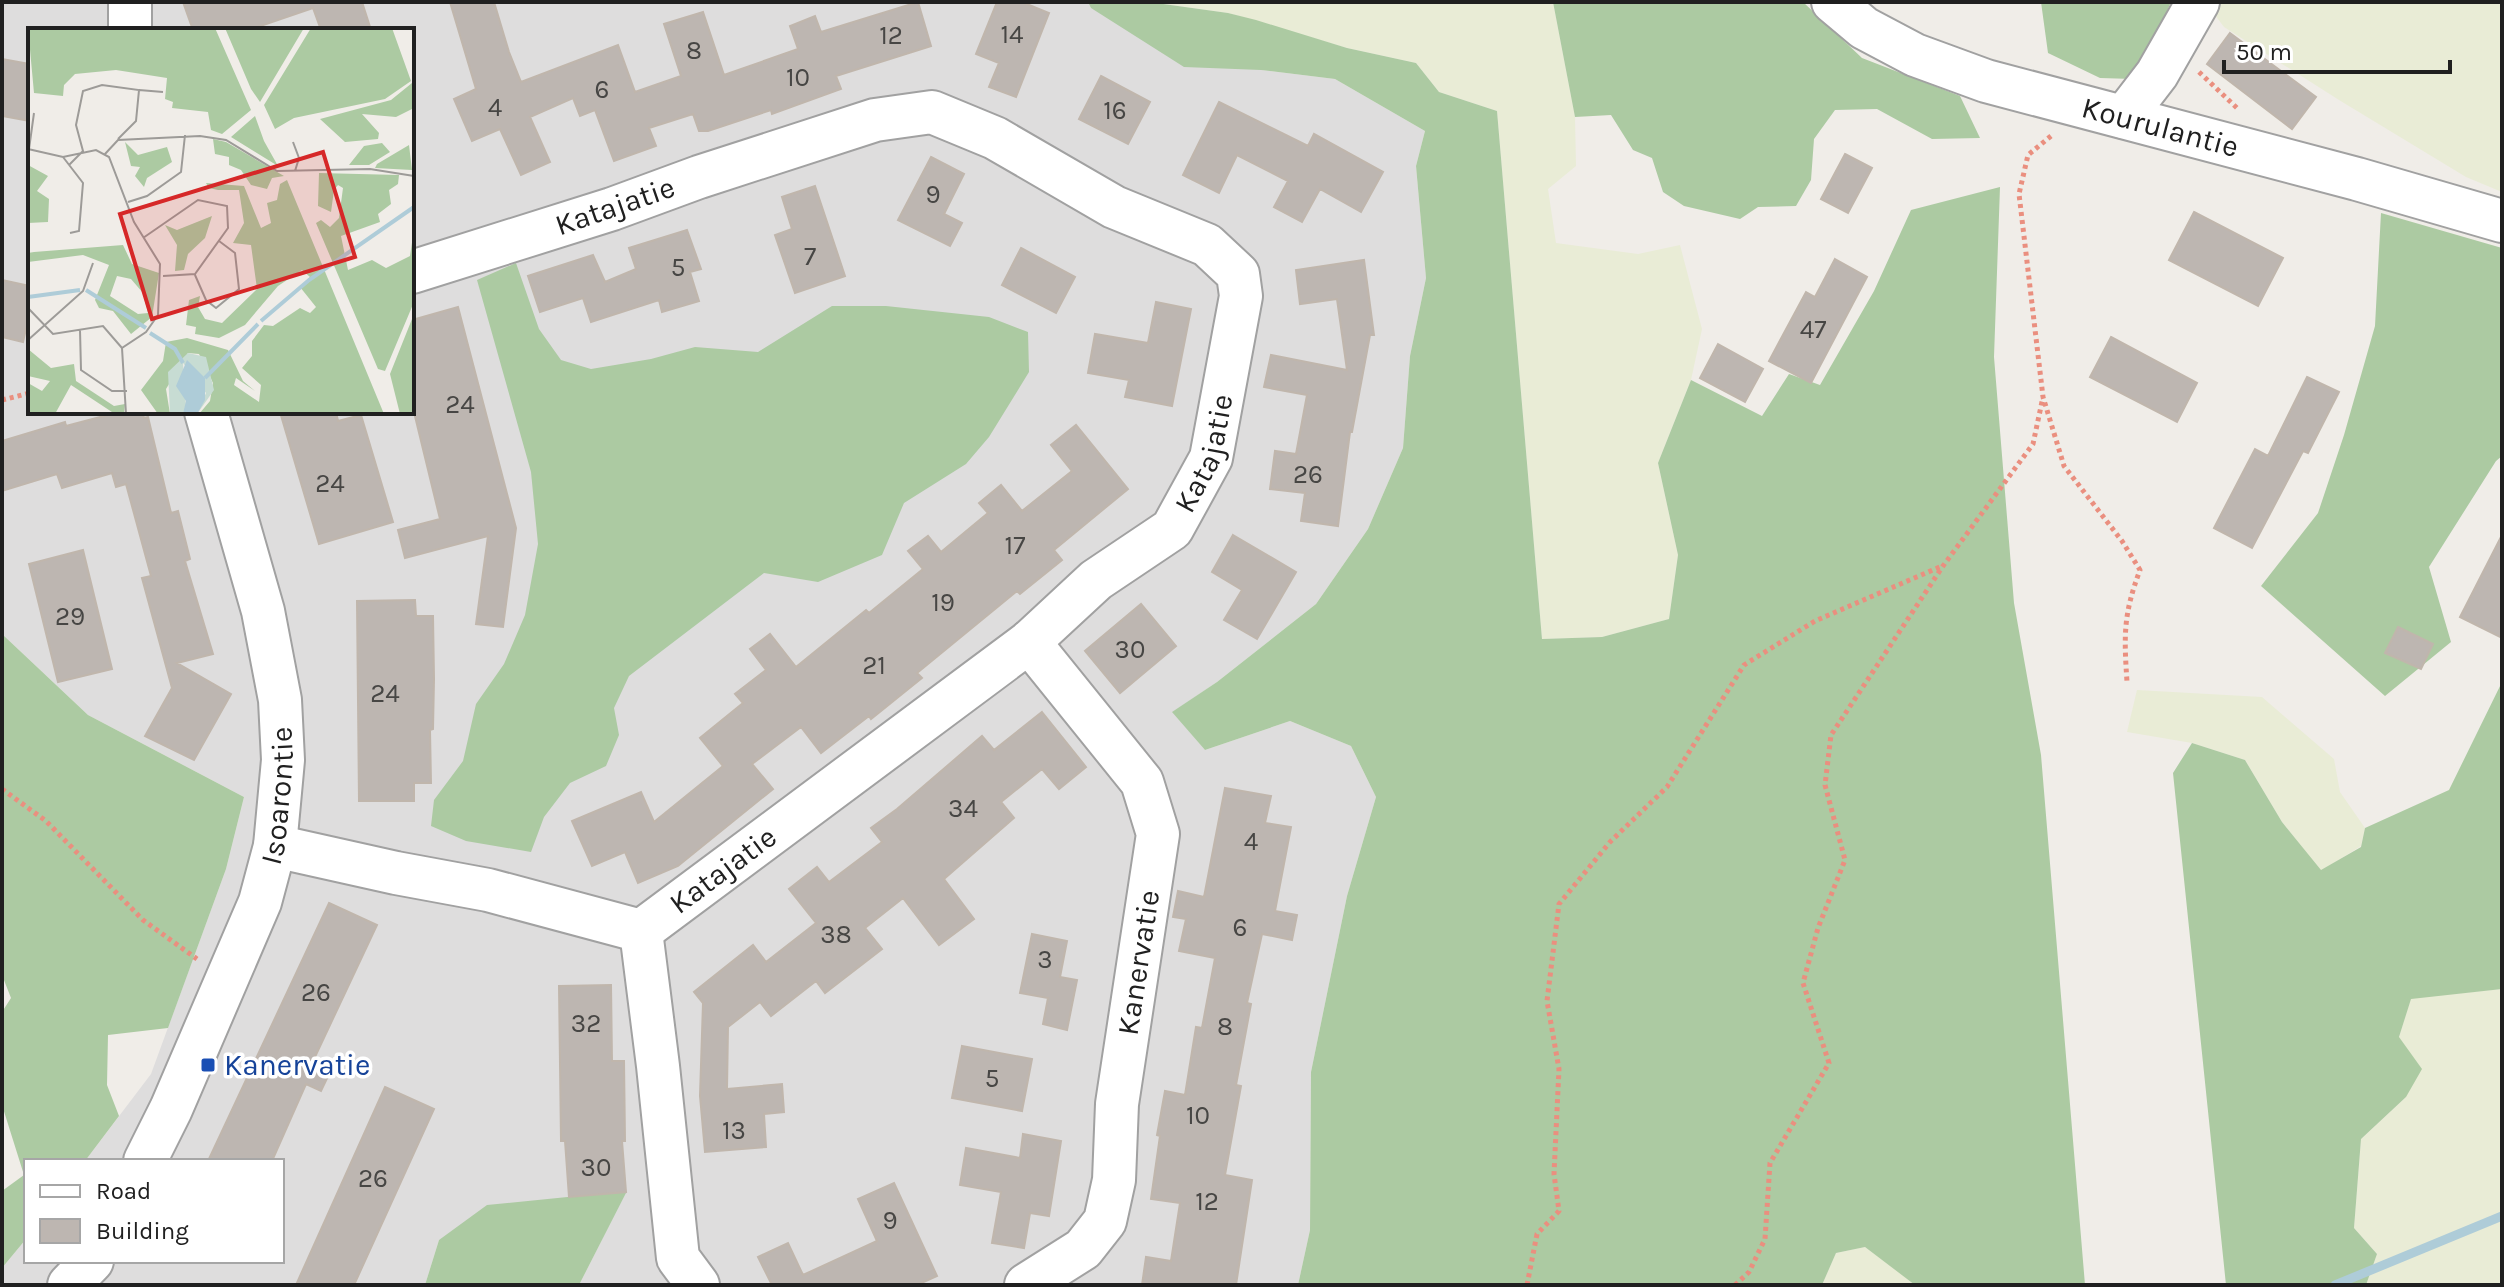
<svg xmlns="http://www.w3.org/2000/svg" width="2504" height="1287" font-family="Karla,sans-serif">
<rect width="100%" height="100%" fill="#f0ede8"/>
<!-- residential -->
<path fill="#dedddd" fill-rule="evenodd" d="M2,2h1086l3,6 170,62 74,9 90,52 -9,35 10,112 -16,78 -7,92 -35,81 -52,75 -99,78 -44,30 32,38 85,-29 61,25 25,51 -29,99 -36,176 -1,158 -12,55h-719l47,-93 -187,48 -14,45h-423v-17l24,-29v22h256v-100h-197l66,-87 75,-205 18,-72 -156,-82 -86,-81zM30,30h382v382h-382z"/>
<!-- farmland -->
<path fill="#e9ecd6" d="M1149,2h404l22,115 1,49 -28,23 8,54 82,11 42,-9 22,84 -11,51 -33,83 20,92 -9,64 -67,18 -60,2 -45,-528 -58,-19 -23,-29 -69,-15 -119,-35z
M2205,2h297v190l-36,-15 -127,-77 -115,-73z
M2137,690l125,7 72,62 6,33 25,36 -4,18 -40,25 -39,-49 -37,-62 -53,-17 -65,-11z
M2502,989v296h-136l11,-31 -23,-26 7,-89 45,-42 -7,-60 12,-39z
M1865,1247l49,36 1,2h-93l14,-32z"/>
<!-- forest -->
<path fill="#accaa2" d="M1088,2h61l79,11 28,7 91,28 69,15 23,29 58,19 45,528 60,-2 67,-18 9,-64 -20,-92 33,-83 71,36 27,-42 31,11 54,-94 37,-81 89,-23 -6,170 20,246 27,152 44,530h-170l-50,-38 -29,6 -14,32h-90l-2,-2 -5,2h-427l12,-55 1,-158 36,-176 29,-99 -25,-51 -61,-25 -85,29 -33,-38 45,-30 99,-78 52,-75 35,-81 7,-92 16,-78 -10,-112 9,-35 -90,-52 -74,-9 -77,-3 -93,-59z
M1553,2h250l59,56 98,38 20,42 -48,1 -55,-30 -42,1 -21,29 -3,41 -15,26 -38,1 -18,12 -56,-13 -21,-14 -11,-34 -19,-8 -22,-35 -36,2z
M2041,2h130l-27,61 -11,16 -33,-1 -52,-25z
M2381,213l121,35v208l-6,5 -67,106 22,75 -66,54 -124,-110 57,-73 26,-78 31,-109z
M516,263l23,66 22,31 30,9 60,-10 44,-12 63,5 74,-46h54l103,11 39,15 1,40 -40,65 -23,27 -62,39 -22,52 -64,27 -54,-9 -135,103 -15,32 5,27 -13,31 -36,17 -26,34 -13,35 -65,-11 -35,-15 3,-26 29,-39 13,-57 28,-40 21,-49 13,-71 -7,-72 -54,-192z
M2,634l86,81 156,82 -18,72 -58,159 -60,7 -1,50 12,31 -34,45h-59v78l-24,29v-77l22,-16 -22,-70v-93l9,-14 -9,-23z
M2502,682v307l-91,10 -12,38 23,32 -16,28 -45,42 -7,89 23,26 -11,31h-140l-53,-512 19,-30 53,17 37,62 39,48 40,-23 4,-19 84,-38z
M627,1191l-48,94h-154l14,-45 48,-35z"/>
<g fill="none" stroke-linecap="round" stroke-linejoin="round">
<!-- stream -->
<path stroke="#aeccd8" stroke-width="9" d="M2335,1285l167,-69"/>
</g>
<!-- building -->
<path fill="#bdb6b1" stroke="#c0b6ac" stroke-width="2" d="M183,2h179l9,28h-50l-8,-22 -64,22h-56z
M450,2h44l15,50 12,30 97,-37 17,47 46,-16 -17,-52 39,-12 21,63 74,-26 -8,-23 25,-10 6,16 97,-30 13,44 -95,30 5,13 -69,25 -1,-4 -63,21h-9l-6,-17 -44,14 7,18 -42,15 -19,-51 -15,6 -7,-18 -43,19 20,45 -29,13 -21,-46 -28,12 -18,-42 22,-10z
M997,2h25l27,11 -33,84 -27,-10 10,-24 -23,-9z
M2230,33l86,64 -24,32 -85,-65z
M2,59l28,5v57l-28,-5z
M1101,76l49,26 -22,42 -49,-25z
M1219,102l89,44 6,-12 69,38 -22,40 -41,-23 -18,33 -28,-15 14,-26 -51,-26 -18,38 -36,-18z
M1845,154l27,14 -24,45 -27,-14z
M931,157l33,17 -20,40 18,9 -12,23 -52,-26z
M815,186l30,90 -50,17 -20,-58 17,-6 -10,-32z
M2194,212l89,46 -25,48 -89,-46z
M687,230l14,39 -11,3 9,29 -37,11 -3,-12 -68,22 -8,-24 -43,14 -12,-36 65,-21 12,27 31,-13 -7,-21z
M1021,248l54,29 -19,36 -54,-28z
M1835,259l32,18 -56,106 -42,-22 37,-69 9,5z
M1364,260l10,75h-4l-18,97h-2l-12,94 -37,-5 4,-28 -35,-4 5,-38 21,3 11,-59 -43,-8 7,-32 76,15 -10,-71 -37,5 -4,-34z
M2,280l28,6v43h-4l-3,13 -21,-5z
M1156,302l35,7 -19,97 -47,-9 4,-17 -41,-7 7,-39 53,9z
M458,307l58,221 -13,99 -27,-3 12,-88 -83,22 -7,-28 42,-11 -28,-115v-84z
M2111,337l86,46 -20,39 -87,-45z
M1718,344l45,25 -18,33 -45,-24z
M2307,377l32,15 -31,61 -5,-2 -51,97 -38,-20 41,-79 13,7z
M119,412h23l2,6 4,-1 23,96 7,-2 12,48 -5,2 28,93 -36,9 54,31 -37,66 -49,-24 27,-48 -30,-110 9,-2 -25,-92 -10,3 -4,-14 -50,15 -5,-14 -55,17v-50l63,-19 1,4z
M280,412h56l2,9 23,-6 32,107 -74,22z
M1076,425l52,64 -74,61 8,10 -42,34 -3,-3 -100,82 5,5 -51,41 -2,-3 -48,37 -20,-26 -49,37 21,25 -95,77 -40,17 -13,-31 -33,14 -20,-45 69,-29 13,30 69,-56 -23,-28 43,-35 -8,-9 31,-24 -16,-21 20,-15 26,33 70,-57 3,3 54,-44 -15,-18 20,-15 13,16 47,-39 -9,-10 22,-18 21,26 50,-40 -21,-26z
M1233,535l63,37 -39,67 -33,-19 18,-30 -30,-18z
M2502,535v103l-42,-21z
M83,550l29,119 -54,13 -29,-118z
M415,600l1,16h17l1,63 -1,50 -3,1 1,53h-17v18h-55l-2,-200z
M1141,604l35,42 -56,47 -35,-42z
M2398,627l35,17 -12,25 -36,-16z
M1042,712l44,55 -27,22 -17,-20 -41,33 13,16 -70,61 30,40 -35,26 -36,-47 -38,30 17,21 -57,44 -9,-12 -45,35 -11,-14 -32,25 -1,62 55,-5 2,28 -20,2 2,33 -61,5 -5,-56 3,-93 -9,-11 59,-47 13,17 50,-39 -27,-34 28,-22 12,15 53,-40 -11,-14 26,-19 85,-73 12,14z
M1225,788l46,8 -6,27 26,4 -16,84 22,4 -5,25 -30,-6 -15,69 4,1 -15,81 5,1 -16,89 27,5 -16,105h-94l4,-28 25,4 9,-58 -29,-4 9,-63 -3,-1 8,-44 20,4 11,-68 6,1 13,-70 -36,-7 7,-32 -13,-2 5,-26 26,6z
M329,903l48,22 -63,134 18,9 -11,23 -15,-7 -34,77h-64z
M1032,934l35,7 -7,36 17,3 -10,50 -24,-6 5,-26 -28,-5z
M611,985l1,76h12l1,80h-3l4,51 -57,5 -4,-56h-4l-2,-155z
M962,1046l70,13 -10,52 -70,-13z
M385,1087l49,22 -80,176h-58z
M1023,1134l38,7 -12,75 -19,-3 -6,35 -32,-5 9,-51 -41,-7 6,-37 54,10z
M894,1183l43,93 -20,9h-145l-14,-28 30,-14 15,32 74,-34 -19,-42z"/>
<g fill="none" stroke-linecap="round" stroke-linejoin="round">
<!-- minor casing -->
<g stroke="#a1a1a1" stroke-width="46">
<g id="minor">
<path id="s1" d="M1833,2l31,26 51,27 71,26 371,98 145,42"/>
<path d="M130,30v-28"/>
<path d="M2124,117l33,-43 41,-72"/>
<path id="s2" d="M275,846l121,27 92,17 153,41 388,-289 67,-62 76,-51 39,-71 30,-162 -3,-22 -31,-29 -93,-38 -119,-69 -63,-26 -57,8 -176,57 -87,32 -200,63"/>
<path d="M641,931l17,135 20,192 20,27"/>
<path id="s3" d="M145,1161l26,-52 89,-207 15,-56 8,-86 -3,-60 -17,-89 -57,-199"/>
<path d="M69,1285l23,-24"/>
<path id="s4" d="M1026,1285l57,-36 22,-28 9,-41 3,-76 41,-270 -16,-52 -113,-140"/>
</g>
</g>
<!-- path -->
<path stroke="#ea8f7f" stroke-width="5" stroke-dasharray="4 4" stroke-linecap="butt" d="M2199,72l39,37
M2051,136l-23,19 -9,39 24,203 21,69 58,75 18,29c-17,45 -16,66 -13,112
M2,400l28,-7
M2,789l44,32 97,99 54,39
M1527,1285l10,-51 22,-23 -5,-37 5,-105 -12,-68 12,-97 51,-62 57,-55 77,-122 71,-44 127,-55
M1735,1285l14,-13 16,-33 5,-76 59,-100 -26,-80 15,-55 27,-68 -20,-75 6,-50 112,-169 90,-122 10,-47"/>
<!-- minor -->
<use href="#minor" stroke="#fff" stroke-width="42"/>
</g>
<!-- markers -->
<rect fill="#1a4fb4" stroke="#fff" stroke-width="3" x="200" y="1057" width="16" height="16" rx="4"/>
<g text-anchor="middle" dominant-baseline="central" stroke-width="7" stroke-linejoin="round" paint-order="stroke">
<!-- number labels -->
<g font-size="26" fill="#474644">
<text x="1012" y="34">14</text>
<text x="891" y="35">12</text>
<text x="694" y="50">8</text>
<text x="798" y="77">10</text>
<text x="602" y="89">6</text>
<text x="495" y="107">4</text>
<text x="1115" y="110">16</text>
<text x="933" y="194">9</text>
<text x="810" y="256">7</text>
<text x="678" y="267">5</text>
<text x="1813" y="329">47</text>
<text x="460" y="404">24</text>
<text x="1308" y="474">26</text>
<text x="330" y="483">24</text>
<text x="1015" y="545">17</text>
<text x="943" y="602">19</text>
<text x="70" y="616">29</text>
<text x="1130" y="649">30</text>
<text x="874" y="665">21</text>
<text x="385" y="693">24</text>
<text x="963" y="808">34</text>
<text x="1251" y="841">4</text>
<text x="1240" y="927">6</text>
<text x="836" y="934">38</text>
<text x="1045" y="959">3</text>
<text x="316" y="992">26</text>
<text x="586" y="1023">32</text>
<text x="1225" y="1026">8</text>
<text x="992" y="1078">5</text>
<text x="1198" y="1115">10</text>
<text x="734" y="1130">13</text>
<text x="596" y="1167">30</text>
<text x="373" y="1178">26</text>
<text x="1207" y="1201">12</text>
<text x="890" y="1220">9</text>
</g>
<!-- street labels -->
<g font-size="30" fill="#202020" stroke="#fff">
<text stroke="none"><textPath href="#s1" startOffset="354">Kourulantie</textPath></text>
<text transform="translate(615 206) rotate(-19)">Katajatie</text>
<text stroke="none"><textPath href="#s2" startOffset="1126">Katajatie</textPath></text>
<text stroke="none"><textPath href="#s3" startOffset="392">Isoarontie</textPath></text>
<text stroke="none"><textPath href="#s2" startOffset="478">Katajatie</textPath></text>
<text stroke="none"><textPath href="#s4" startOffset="364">Kanervatie</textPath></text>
</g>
<!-- transit labels -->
<g font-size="30" fill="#164399" stroke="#fff" text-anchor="start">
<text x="224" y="1065">Kanervatie</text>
</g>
</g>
<!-- overview -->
<g transform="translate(28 28)">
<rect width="386" height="386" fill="#f0ede8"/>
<path d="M0,0h187l36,82 -29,24 -11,-4 -3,-18 -36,-4 1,-6 -8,-3 2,-21 -51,-8 -41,4 -11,11 -1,11 -29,-3zM197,0h79l-44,74 -9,-13zM283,0h81l19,53 -26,18 -91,19 -19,11 -11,-24zM384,55v26l-16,8 -34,-3 17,19 -1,6 -33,3 -25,-23 71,-19zM227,88l9,25 14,25 -47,-29zM185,111l13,3 58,34 -12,2 -5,11 -16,-4 -10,-15 -12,-5v-8l-14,-3zM97,114l13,13 29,-8 5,15 -25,16 -3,9 -9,-11 5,-9 -9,-1zM354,115l8,9 -21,13h-20l15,-19zM381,117l3,25 -37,-2 2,-4zM0,137l20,11 -11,15 12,8 -1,23 -20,1zM291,145l80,2 -1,9 -9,6 2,14 -13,10 2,8 -39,14 7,34 24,-10 14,8 24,-12 4,-27v73l-29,69 -7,-2 -62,-146 5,-3 9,7 9,-9 4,-30 -5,-3 -4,5 -3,22 -13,-6zM259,152l97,234h-185l11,-13 3,-18 -14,-29 -11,-1 -22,36 4,25h-12l-17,-24 22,-29 3,-19 21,-4 41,12 15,31 12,10 -19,-13 -2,7 25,17 2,-17 -19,-17 10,-12v-15l12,-16 9,1 27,-18 10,5 6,-6 -16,-20 10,-10 -8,-7 -24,16 -33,39 -26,13 -24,-4 1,-7 -10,-2 3,-25 11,-4 -2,11 7,12 17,4 35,-34 -6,-44 -18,-2 11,-20 -5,-33h-21l-9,-2 -3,-5 38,3 17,42 10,-5 -4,-20 10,-3 3,-16zM184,188l-7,22 -17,16 -4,16 -9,1 2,-26 -12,-20 12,5zM95,217l9,19 27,9 -7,44 -21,17 -18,-23 -14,-3 -4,-8 14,-35 -26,-10 -55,7v-9l6,-1zM89,248l14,3 12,14 5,20 -10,1 -28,-18zM386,286v100h-14l-10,-40zM0,321l23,19 23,-4 2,17 38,25 11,-2 -1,10h-9l-44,-29 -16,29h-26l-1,-31 14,8 8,-10 -22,-5z" fill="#accaa2" fill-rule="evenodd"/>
<path d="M160,325l18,4 8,33 -17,24 9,-21 -23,-30 3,43 -3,8h-13l-2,-42z" fill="#c7dcd3"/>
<path d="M159,332l18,18v22l-8,14h-14l3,-13 -10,-15z" fill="#aeccd8"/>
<path fill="none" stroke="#aeccd8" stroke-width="4" d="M58,262l60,38M0,269l52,-7M233,293l48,-41 105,-73M122,305l25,16 8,14M177,350l53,-54"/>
<path fill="none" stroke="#9d9b98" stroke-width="2" d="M111,62l24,2M265,114l6,16 -4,13M0,121l35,8 33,-7 13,7 25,65 26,42 -2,51 -12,17 -24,16 4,66M1,121l5,-36M77,126l13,-14 82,-4 26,4 51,31 93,-2 44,7M35,129l20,26 -4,48 -9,2M41,137l14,-14 -7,-26 7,-34 19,-6 37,5 -3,31 -18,18M100,174l19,-6 34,-24 4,-37M115,210l55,-38 29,6 1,22 -33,46 -32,2M167,247l11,25 10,8 23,-19 -4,-36 -16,-12M0,280l25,26 50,-8 19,22M52,302l1,40 31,21h15M0,312l55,-49 10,-28"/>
<path fill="#d62828" fill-opacity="0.15" stroke="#d62828" stroke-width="4" d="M295,124l32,105 -203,62 -32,-105z"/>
<rect width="386" height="386" fill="none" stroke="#202020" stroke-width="4"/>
</g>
<!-- border -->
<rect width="2504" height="1287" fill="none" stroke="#202020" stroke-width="8"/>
<!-- legend -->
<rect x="24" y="1159" width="260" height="104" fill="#ffffff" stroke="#a6a6a6" stroke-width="2"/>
<rect x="40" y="1185" width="40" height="12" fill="#ffffff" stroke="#a6a6a6" stroke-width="2"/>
<text x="96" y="1199" font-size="24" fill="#202020">Road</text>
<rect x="40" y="1219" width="40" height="24" fill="#bdb6b1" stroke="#a6a6a6" stroke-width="2"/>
<text x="96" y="1239" font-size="24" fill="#202020">Building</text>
<!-- scale -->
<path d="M2224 60v12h226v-12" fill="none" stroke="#202020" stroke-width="4"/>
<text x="2236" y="60" font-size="24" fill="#202020" stroke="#ffffff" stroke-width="6" paint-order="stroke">50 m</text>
</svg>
